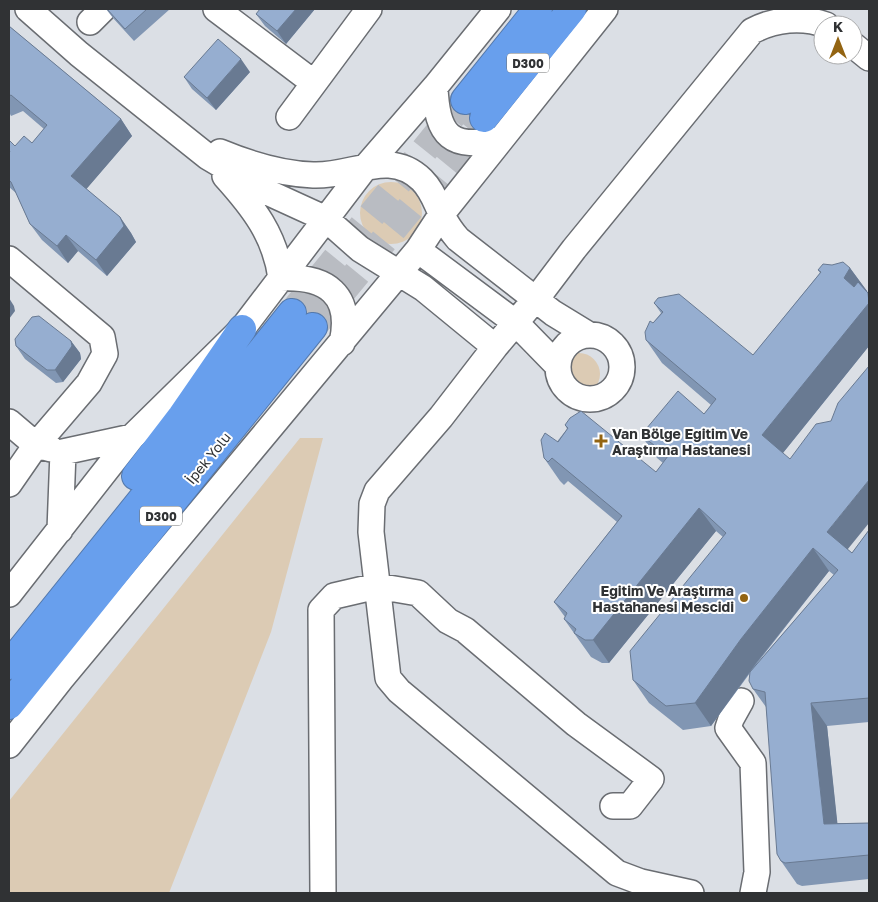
<svg xmlns="http://www.w3.org/2000/svg" width="878" height="902" font-family="'Golos Text',sans-serif">
<rect width="100%" height="100%" fill="#dbdfe5"/>
<!-- green -->
<path fill="#dccbb4" d="M360 213a31 31 0 1 1 62 0a31 31 0 1 1-62 0Z
M558 374a21 21 0 1 1 42 0a21 21 0 1 1-42 0Z
M300,438h23l-52,194 -102,261h-160v-92z"/>
<g fill="none" stroke-linecap="round" stroke-linejoin="round">
<!-- highway-tunnel -->
<path stroke="#b9bcc2" stroke-width="28" stroke-dasharray="28 14" stroke-linecap="butt" d="M292,313l173,-213
M313,327l171,-209"/>
<!-- minor casing -->
<g stroke="#6a6d72" stroke-width="28">
<path id="minor" d="M28,9l51,45 129,103 59,35 59,27 34,30 63,39 72,59
M216,9l98,74
M90,22l13,-13
M853,45l16,13
M435,87c2,50 16,63 66,52
M289,117l80,-108
M220,152c29,12 62,22 93,23 39,2 77,-27 109,5 11,11 14,24 21,37 4,8 9,15 15,22l95,74 36,22
M225,176c28,31 50,59 56,102 45,-2 72,16 61,65
M418,250l98,73 41,42
M9,259l93,78 3,17 -16,29 -53,62 -27,39
M558 367a32 32 0 1 1 64 0a32 32 0 1 1-64 0Z
M9,422l27,23 15,4
M60,530l3,-78 69,-15
M9,594l123,-157 110,-108 122,-160 71,-82 63,-78
M741,701l-10,18 -3,9 25,35 4,109 -4,21
M9,745l52,-66 357,-429 23,-35 164,-206
M323,893l-2,-283 13,-14 43,-10 41,7 30,28 17,9 111,94 75,55 -21,27h-17
M691,893l-50,-11 -24,-9 -218,-182 -11,-13 -17,-146 1,-28 5,-13 64,-74 54,-70 48,-57 31,-41 178,-218c23,-12 50,-15 74,-6"/>
</g>
<!-- highway casing -->
<g stroke="#5479ac" stroke-width="30">
<path id="highway" d="M465,100l73,-91
M484,118l88,-109
M136,476l46,-60 60,-87
M9,665l283,-352
M9,705l304,-378"/>
</g>
<!-- minor -->
<use href="#minor" stroke="#fff" stroke-width="25"/>
<!-- highway -->
<use href="#highway" stroke="#689fed" stroke-width="28"/>
</g>
<!-- wall -->
<path fill="#8196b3" fill-rule="evenodd" d="M106,9h64l-36,32 -21,-23z
M315,9l-29,35 -21,-18 -9,-12z
M9,26l112,93 11,17 -46,53 34,28 11,16 5,9 -29,34 -29,-25 -10,12 -26,-23 -12,-16 -14,-31 -7,-6v-34l6,-7 17,-3 12,-14 -21,-18 -12,5 -2,-4z
M250,72l-34,38 -24,-21 -8,-12z
M850,268l19,26v52l-86,107 64,96 5,4 17,-23v192l-42,4 10,97h32v56l-67,7 -5,-2 -16,-23 -15,-154 -13,-18 -3,-16 -39,53 -28,4 -34,-27 -16,-23 90,-143 -7,-6 -107,132h-7l-11,-6 -27,-38 1,-2 -11,-15 63,-80 -49,-41 -4,4 -4,-4 -16,-23 23,-29 -2,-4 91,47 7,-9 -6,-5 -16,-23 63,-21 7,-9 -49,-42 -16,-23 7,-17 8,-10 -7,-10 99,52 67,-82 -2,-3zM829,571l5,4 -79,91z
M71,341l9,12 1,6 -18,23 -7,1 -31,-24 -9,-13z"/>
<!-- shaded-wall -->
<path fill="#697a92" d="M296,9h19l-29,35 -9,-13z
M241,59l9,13 -34,38 -9,-12z
M121,119l11,17 -49,57 -12,-17z
M120,217l11,16 5,9 -29,34 -11,-16z
M66,235l12,16 -10,12 -11,-17z
M850,268l17,23 -7,10 -16,-23z
M9,298l5,8 1,5 -6,8z
M869,303v43l-91,113 -16,-24z
M71,341l9,12 1,6 -18,23 -8,-12z
M869,480v43l-26,32 -16,-23z
M699,508l17,23 -107,132 -16,-23z
M813,548l16,23 -72,91 -46,64 -16,-23 46,-64z
M811,703l16,23 13,121 -16,-23z"/>
<!-- building -->
<path fill="#96aed0" stroke="#697a92" d="M107,9h40l-22,20z
M260,9h36l-19,22 -21,-17z
M9,26l112,93 -50,57 49,41 4,9 -28,34 -30,-25 -9,11 -27,-22 -19,-42 -2,-2v-27l1,-1 -1,-2v-10l6,6 9,-10 8,7 15,-18 -36,-30 -2,1z
M218,39l23,20 -34,39 -23,-21z
M843,262l7,6 -6,10 10,9 4,-5 10,11 1,10 -107,132 28,24 26,-35 15,-3 7,-18 31,-37v114l-42,52 25,21 17,-23v168l-58,5 13,121 45,-1v32l-84,8 -4,-2 -4,-7 -12,-162 -12,-3 -4,-8 1,-9 88,-102 -25,-22 -72,91 -46,64 -29,3 -33,-26 -3,-29 96,-118 -27,-25 -106,132h-8l-11,-7 2,-4 -12,-10 3,-6 -13,-11 68,-86 -70,-58 -4,4 -4,-4 -3,-18 4,-7 13,9 10,-14 -3,-3 5,-7 11,-7 75,61 12,-16 -27,-21 37,-44 26,23 12,-15 -70,-59 -1,-8 5,-11 3,2 10,-11 -9,-9 4,-5 21,-4 74,61 68,-83 -3,-2 5,-6 9,1z
M39,316l32,25 1,5 -17,24h-8l-31,-24 -1,-7 17,-22z"/>
<!-- markers -->
<g fill="#936412" stroke="#fff" stroke-width="2">
<path d="M598.5 433.5h5v5h5v5h-5v5h-5v-5h-5v-5h5z"/>
<circle cx="744" cy="598" r="5"/>
</g>
<g text-anchor="middle" dominant-baseline="central" stroke-width="4" stroke-linejoin="round" paint-order="stroke">
<!-- shield labels -->
<g fill="#fff" stroke="#6e7071" stroke-width="1">
<rect x="507" y="53.5" width="42" height="19" rx="4"/>
<rect x="140" y="506.5" width="42" height="19" rx="4"/>
</g>
<g font-size="12" font-weight="bold" fill="#303234">
<text x="528" y="63">D300</text>
<text x="161" y="516">D300</text>
</g>
<!-- poi labels -->
<g font-size="14" font-weight="bold" fill="#303234" stroke="#fff" text-anchor="start">
<text x="612" y="433">Van Bölge Eğitim Ve<tspan x="612" dy="16">Araştırma Hastanesi</tspan></text>
<text x="734" y="590" text-anchor="end">Eğitim Ve Araştırma<tspan x="734" dy="16">Hastahanesi Mescidi</tspan></text>
</g>
<!-- street labels -->
<g font-size="14" fill="#303234" stroke="#fff">
<text transform="translate(208 458) rotate(-51)">İpek Yolu</text>
</g>
</g>
<!-- border -->
<rect width="878" height="902" fill="none" stroke="#303234" stroke-width="20"/>
<!-- north arrow -->
<g transform="translate(838 40)"><circle r="24" fill="#ffffff" stroke="#acadae"/>
<path d="M0-4L9 19L0 12L-9 19Z" fill="#936412"/>
<text y="-8" font-size="14" font-weight="bold" text-anchor="middle" fill="#303234">K</text>
</g>
</svg>
